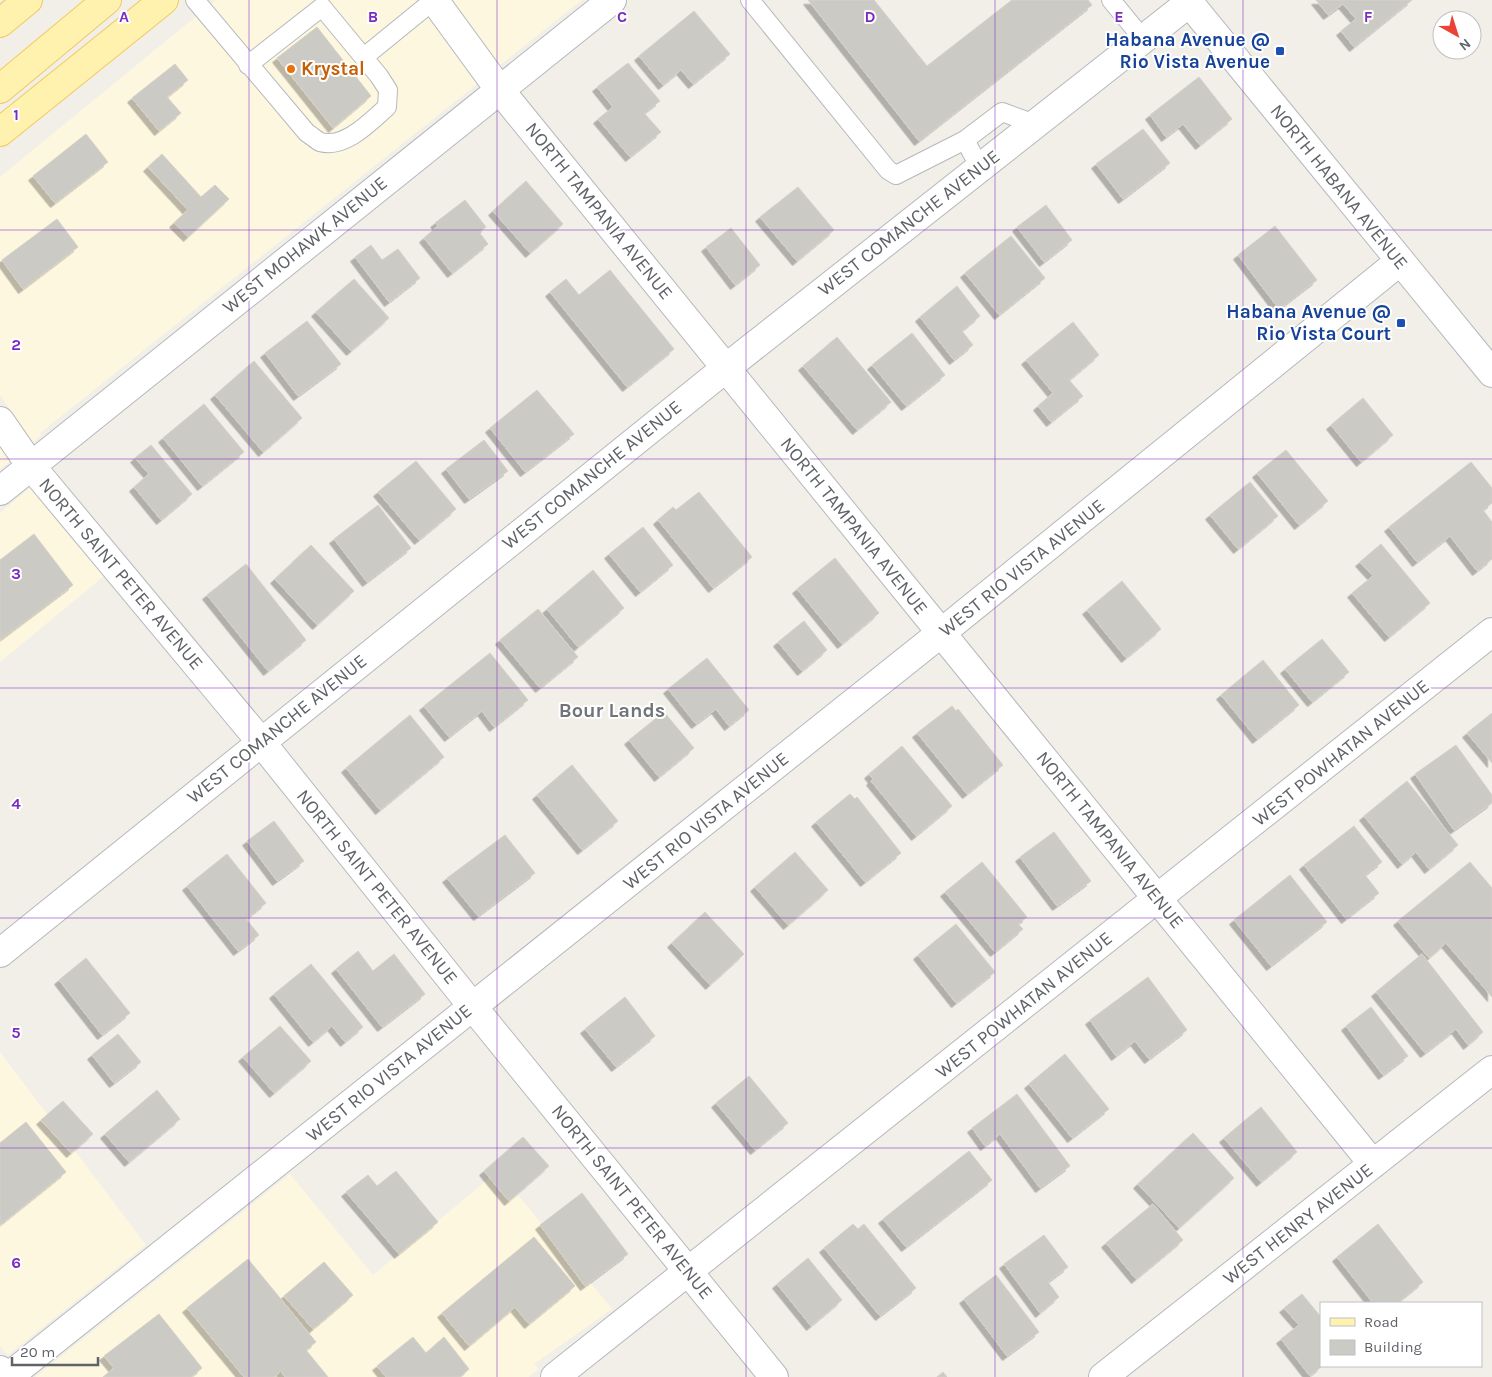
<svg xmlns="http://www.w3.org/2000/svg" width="1492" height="1377" font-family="Karla,sans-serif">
<defs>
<filter id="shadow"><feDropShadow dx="-4.5" dy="4.5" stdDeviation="0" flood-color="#0004"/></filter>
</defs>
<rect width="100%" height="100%" fill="#f1efe8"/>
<!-- commercial -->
<path fill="#fef7e0" d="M216,0h199l62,84 -437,349 1,3 -8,6 -33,-47v-218z
M452,0h130l-82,65z
M0,447l10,14 -10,8z
M30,488l74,88 -104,86v-149z
M0,1052l146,193 -138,110 -8,-9z
M498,1171l114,138 -78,55 4,5 -10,8h-493l255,-203 83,101z"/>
<!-- building -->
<path fill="#cccac5" stroke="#d6d1c6" filter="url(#shadow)" d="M808,0h66l53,66 85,-66h76l4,5 -173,136z
M1316,0h96l-58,47 -13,-16 15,-12 -13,-15 -15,11z
M694,11l36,43 -37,30 -12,-14 -18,15 -24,-29z
M317,27l54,69 -38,32 -56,-70z
M628,63l32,38 -16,12 17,19 -31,25 -32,-38 15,-12 -16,-20z
M175,64l13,16 -21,17 14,16 -22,18 -27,-33z
M1199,77l33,42 -32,26 -17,-21 -17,13 -16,-22z
M1143,129l27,34 -47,36 -27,-35z
M86,134l22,28 -53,41 -22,-27z
M162,154l39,43 14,-12 14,14 -41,38 -14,-14 14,-13 -40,-43z
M526,181l37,43 -33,29 -37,-42z
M798,187l36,43 -37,31 -37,-44z
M465,200l21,27 -7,5 9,12 -36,29 -28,-35 14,-12 -3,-3z
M1046,205l26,35 -28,22 -27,-35z
M57,219l21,28 -55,42 -21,-29z
M1275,226l42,54 -38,29 -41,-54z
M731,228l29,37 -25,20 -29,-38z
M1011,236l34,42 -46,37 -34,-42z
M371,245l11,15 16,-11 22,29 -31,24 -34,-45z
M610,270l64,79 -47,38 -77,-95 16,-13 13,16z
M354,279l35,39 -38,33 -35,-39z
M957,286l23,30 -18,15 11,14 -19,15 -34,-43z
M307,321l34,43 -43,32 -33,-43z
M1073,322l26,33 -30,25 14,16 -32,26 -13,-16 15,-13 -27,-33z
M912,333l33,42 -39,31 -34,-41z
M837,337l54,65 -34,28 -54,-64z
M254,361l48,57 -39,34 -48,-57z
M537,390l37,44 -49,38 -35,-44z
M1363,398l30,37 -32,27 -30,-37z
M204,404l40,48 -42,34 -39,-48z
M484,440l24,31 -39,28 -23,-30z
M151,445l41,49 -31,26 -27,-33 15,-13 -14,-16z
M1286,450l42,51 -29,24 -42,-52z
M416,461l40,48 -37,31 -41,-48z
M1471,462l21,26v15l-9,7 9,12v37l-15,12 -27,-35 -33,26 -28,-35z
M1250,482l28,34 -40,33 -28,-34z
M699,492l53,65 -39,31 -55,-68 15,-13 3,3z
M378,505l33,43 -44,34 -33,-43z
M643,527l30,38 -33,27 -31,-38z
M34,534l39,51 -73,55v-80z
M1381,544l49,59 -41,34 -37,-44 21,-17 -13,-14z
M311,545l43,46 -37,34 -42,-46z
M835,558l44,55 -37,31 -45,-55z
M246,564l60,76 -38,31 -61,-76z
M593,570l31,38 -46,39 -31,-38z
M1122,581l39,48 -35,29 -39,-48z
M538,609l40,48 -38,31 -40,-48z
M804,621l23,29 -25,21 -24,-29z
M1322,639l27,33 -37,30 -27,-33z
M490,653l38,47 -34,27 -12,-16 -33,26 -25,-31z
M707,658l42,52 -20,16 -13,-17 -20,15 -28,-35z
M1263,660l36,45 -42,34 -36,-44z
M952,706l4,5 2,-2 45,56 -36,29 -50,-61z
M664,712l30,36 -35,29 -30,-37z
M1492,713v50l-25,-30z
M410,715l34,42 -64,53 -34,-42z
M1456,745l36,50v8l-38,27 -39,-56z
M902,746l50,60 -36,30 -45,-55 2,-2 -4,-5z
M572,765l46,56 -36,29 -45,-55z
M1407,781l51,64 -29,24 -13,-17 -14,12 -38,-48z
M850,794l5,5 2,-2 44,56 -36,29 -49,-60z
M274,821l30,40 -27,20 -30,-40z
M1354,826l28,36 -17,13 14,18 -33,26 -42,-54z
M1054,832l37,49 -34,25 -37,-49z
M505,835l30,38 -57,43 -31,-38z
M795,852l33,38 -40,35 -33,-38z
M227,854l39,49 -20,16 13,16 -21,16 -51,-65z
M982,862l45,55 -9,7 5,5 -28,23 -50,-60z
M1470,862l22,26v109l-46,-54 -17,15 -31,-37z
M1290,875l37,47 -56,44 -37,-46z
M705,912l39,42 -34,31 -38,-42z
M956,924l39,48 -39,31 -38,-48z
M358,951l15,20 21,-17 31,40 -43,33 -46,-58z
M1422,954l61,78 -15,13 -12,-16 -31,24 -49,-61z
M86,958l44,55 -28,22 -43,-55z
M311,964l52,63 -18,15 -13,-16 -19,16 -39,-48z
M1148,977l39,53 -38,29 -14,-18 -19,15 -26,-36z
M625,997l30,39 -39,31 -31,-38z
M1371,1007l37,49 -25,19 -37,-49z
M280,1026l31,35 -37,32 -31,-36z
M118,1034l23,28 -27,21 -22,-28z
M1065,1054l44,55 -37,29 -43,-54z
M749,1076l39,47 -33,27 -39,-47z
M157,1090l23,29 -51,43 -24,-28z
M1017,1094l53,72 -30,22 -40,-54 -15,12 -13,-18z
M63,1101l30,33 -22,19 -30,-33z
M1261,1107l36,45 -36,30 -37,-44z
M26,1122l40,50 -66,53v-82z
M1193,1133l41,45 -55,50 -41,-44z
M523,1137l26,29 -40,35 -25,-30z
M969,1151l23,29 -86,67 -23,-28z
M396,1171l42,51 -39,32 -53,-62 22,-17 9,11z
M582,1193l46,61 -43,32 -45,-61z
M1153,1204l30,36 -47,39 -30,-36z
M853,1224l5,5 6,-5 52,64 -36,28 -56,-68z
M1378,1224l45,58 -26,21h-24l-36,-46z
M1044,1235l24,32 -20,15 11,15 -19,16 -36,-49z
M534,1237l41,49 -46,38 -14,-17 -46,39 -27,-33z
M808,1258l34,42 -31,26 -34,-42z
M248,1259l68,83 -10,8 22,27h-43l-4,-6 -7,6h-30l-57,-69z
M324,1262l29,33 -40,34 -29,-33z
M996,1275l43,57 -32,24 -43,-57z
M1302,1294l19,23v49h1l-12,10 -29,-37 18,-14 -15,-17z
M159,1314l43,54 -11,9h-88l11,-9 -10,-12z
M413,1337l13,16 18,-16 25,32 -9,8h-74l-9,-11z
M943,1372l4,5h-10z"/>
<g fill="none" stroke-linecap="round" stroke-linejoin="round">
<!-- lane casing -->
<g stroke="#b5b8bc" stroke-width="20">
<path id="lane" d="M195,0l112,133c4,2 9,7 13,9 25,7 50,-20 67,-35l1,-17 -9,-14 -57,-69 -74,58
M750,0l138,170 8,5 69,-35 37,-28 33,12
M1111,0l32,39
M364,57l70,-57
M965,140l15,28"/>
</g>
<!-- street casing -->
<g stroke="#b5b8bc" stroke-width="30">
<path id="street" d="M434,0l65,89 874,1075
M0,421l31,45 230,276 212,265 301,370
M0,491l612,-491
M0,953l726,-585 463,-365
M8,1377l933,-744 459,-372
M555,1377l937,-745
M1103,1377l389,-307"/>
</g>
<!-- secondary casing -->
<g stroke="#b6babf" stroke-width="30">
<path id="secondary" d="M1187,0l305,373
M0,1370l5,7"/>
</g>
<!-- primary casing -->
<g stroke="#f2c960" stroke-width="30">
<path id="primary" d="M0,23l28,-23
M0,89l107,-89
M0,132l164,-132"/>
</g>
<!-- lane -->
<use href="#lane" stroke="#fff" stroke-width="18"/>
<!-- street -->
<use href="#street" stroke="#fff" stroke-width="28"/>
<!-- secondary -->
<use href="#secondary" stroke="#fff" stroke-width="28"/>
<!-- primary -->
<use href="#primary" stroke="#fff2af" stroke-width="28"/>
</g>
<!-- grid -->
<path fill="none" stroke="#7b2cbf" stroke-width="1" stroke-opacity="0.55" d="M249,0v1377M497,0v1377M746,0v1377M995,0v1377M1243,0v1377M0,230h1492M0,459h1492M0,688h1492M0,918h1492M0,1148h1492"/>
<!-- markers -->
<g fill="#1a4fb4" stroke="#fff" stroke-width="2">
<rect x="1275" y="46" width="10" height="10" rx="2.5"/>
<rect x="1396" y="318" width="10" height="10" rx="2.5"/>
</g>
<circle fill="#e8710a" stroke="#fff" stroke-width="2" cx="291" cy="69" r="5"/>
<g text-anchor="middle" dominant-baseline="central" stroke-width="4" stroke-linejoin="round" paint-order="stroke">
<!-- transit labels -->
<g font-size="19" font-weight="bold" fill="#164399" stroke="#fff" text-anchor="end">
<text x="1270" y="40">Habana Avenue @<tspan x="1270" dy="22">Rio Vista Avenue</tspan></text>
<text x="1391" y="312">Habana Avenue @<tspan x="1391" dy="22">Rio Vista Court</tspan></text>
</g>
<!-- food labels -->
<g font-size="19" font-weight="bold" fill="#c56008" stroke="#fff" text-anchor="start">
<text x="301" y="69">Krystal</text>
</g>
<!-- street labels -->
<g font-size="19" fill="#5f6368" stroke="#fff">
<text transform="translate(1339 187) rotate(51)">NORTH HABANA AVENUE</text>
<text transform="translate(599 211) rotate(51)">NORTH TAMPANIA AVENUE</text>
<text transform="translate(909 223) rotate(-38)">WEST COMANCHE AVENUE</text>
<text transform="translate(305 245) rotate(-39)">WEST MOHAWK AVENUE</text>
<text transform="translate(592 475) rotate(-39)">WEST COMANCHE AVENUE</text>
<text transform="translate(854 526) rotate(51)">NORTH TAMPANIA AVENUE</text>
<text transform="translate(1022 568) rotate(-39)">WEST RIO VISTA AVENUE</text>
<text transform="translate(121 574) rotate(50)">NORTH SAINT PETER AVENUE</text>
<text transform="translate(277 729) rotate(-39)">WEST COMANCHE AVENUE</text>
<text transform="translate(1341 753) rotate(-39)">WEST POWHATAN AVENUE</text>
<text transform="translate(706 821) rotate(-39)">WEST RIO VISTA AVENUE</text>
<text transform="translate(1110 840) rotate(51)">NORTH TAMPANIA AVENUE</text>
<text transform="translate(377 887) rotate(51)">NORTH SAINT PETER AVENUE</text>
<text transform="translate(1024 1005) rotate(-39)">WEST POWHATAN AVENUE</text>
<text transform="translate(389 1073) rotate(-39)">WEST RIO VISTA AVENUE</text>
<text transform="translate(632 1202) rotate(51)">NORTH SAINT PETER AVENUE</text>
<text transform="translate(1298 1224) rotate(-38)">WEST HENRY AVENUE</text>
</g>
<!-- neighbourhood labels -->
<g font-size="20" font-weight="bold" fill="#70757a" stroke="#fff">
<text x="612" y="710">Bour Lands</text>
</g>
</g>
<g font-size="16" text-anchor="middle" font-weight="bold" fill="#7b2cbf" stroke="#fff" stroke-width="4" stroke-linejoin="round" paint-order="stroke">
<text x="124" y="22">A</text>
<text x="373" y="22">B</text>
<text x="622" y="22">C</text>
<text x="870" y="22">D</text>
<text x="1119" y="22">E</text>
<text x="1368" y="22">F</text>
<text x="16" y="120">1</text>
<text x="16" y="350">2</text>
<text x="16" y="579">3</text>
<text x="16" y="809">4</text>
<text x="16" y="1038">5</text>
<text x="16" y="1268">6</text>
</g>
<!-- legend -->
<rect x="1320" y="1302" width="162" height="65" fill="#ffffff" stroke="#bfc1c3"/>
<rect x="1330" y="1318" width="25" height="8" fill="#fff2af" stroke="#bfc1c3"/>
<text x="1364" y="1327" font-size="15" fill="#5f6368">Road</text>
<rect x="1330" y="1340" width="25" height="15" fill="#cccac5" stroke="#bfc1c3"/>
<text x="1364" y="1352" font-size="15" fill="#5f6368">Building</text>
<!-- north arrow -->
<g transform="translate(1457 35) rotate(141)"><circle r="24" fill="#ffffff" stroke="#bfc1c3"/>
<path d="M0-4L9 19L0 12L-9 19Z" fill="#ea4335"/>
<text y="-8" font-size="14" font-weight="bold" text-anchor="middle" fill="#5f6368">N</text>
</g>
<!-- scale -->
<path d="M12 1357v8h86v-8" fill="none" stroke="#5f6368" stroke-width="2.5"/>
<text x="20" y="1357" font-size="15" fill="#5f6368" stroke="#ffffff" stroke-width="4" paint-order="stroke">20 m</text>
</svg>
